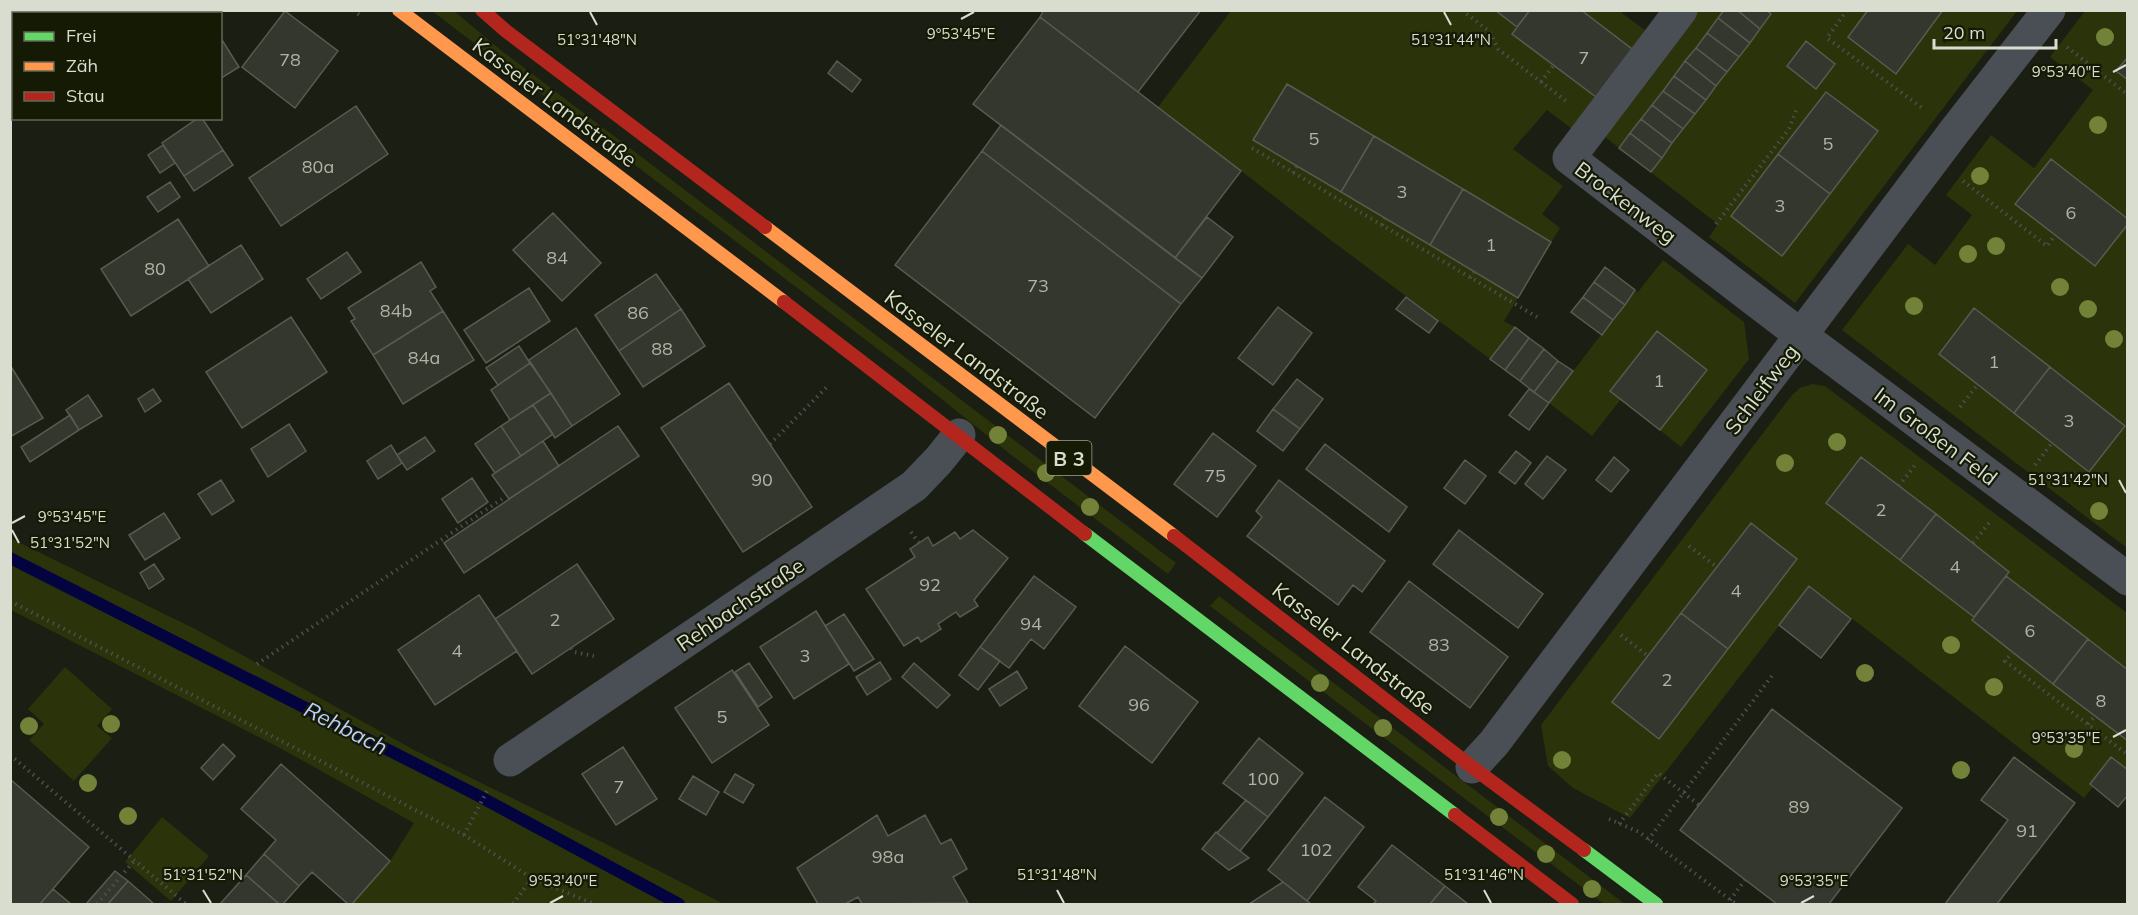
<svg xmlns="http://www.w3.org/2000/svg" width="2138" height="915" font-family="Mulish,sans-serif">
<rect width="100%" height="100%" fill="#1b1e12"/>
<!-- green -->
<path fill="#2b330a" d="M432,11h22l48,40 674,512 -8,11 -158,-120 -106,-85z
M1231,11h392l-1,2 24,18 -74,98 -25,-19 -34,39 50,37 -21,28 18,14 -56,93 11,6 -25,32 -162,-121 -170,-131z
M1697,11h320l-222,292 -86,-66 9,-13 -117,-90z
M2085,11h42v537l-285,-218 66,-86 27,21 37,-50 -26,-20 45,-60 43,33 59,-78 -43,-33z
M1663,260l81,62 5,37 -68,88 -60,-48 -29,37 -43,-33 86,-113 3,2z
M1812,384l13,2 302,227v157l-16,-13 -21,27 3,3 -9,11 -274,-212 -180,232 -57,-30 -25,-22 -7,-41 251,-330 8,-7z
M10,538l187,92 219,121 188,92 120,61h-372l38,-43 24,-38 -134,-75 -269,-138z
M1219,596l406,308h-21l-394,-298z
M65,667l47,42 -15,17 15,12 -38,43 -45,-41 15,-16 -16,-15z
M162,817l47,39 -38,45 -46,-39z"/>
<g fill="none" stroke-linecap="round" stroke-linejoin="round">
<!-- stream -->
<path stroke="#03033f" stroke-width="12" d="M10,558l463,235 206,111"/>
</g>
<!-- building -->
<path fill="#34372d" stroke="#595b51" stroke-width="1.5" d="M46,10h34l1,1 -4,3h-29z
M80,10h62l2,4h-62z
M163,10h61l-5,4h-54z
M1044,10h157l-63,82 -98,-75z
M1495,10h35l-13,17z
M1530,10h51l51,39 -36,48 -84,-63z
M1724,10h13l23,19 -10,14 -32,-25z
M1737,10h29l5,4 -11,15z
M1868,10h75l-47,64 -48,-37z
M285,11l53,40 -43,57 -53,-41z
M1040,17l201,154 -66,87 -202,-154z
M1718,18l32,25 -11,14 -32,-24z
M1707,33l32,24 -12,15 -31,-24z
M222,40l17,27 -19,12v-38z
M1806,41l29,23 -19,25 -29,-23z
M1696,48l31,24 -11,14 -31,-25z
M2128,57v23l-12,-9z
M837,61l24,19 -9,12 -24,-19z
M1685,61l31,25 -10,14 -32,-24z
M1674,76l32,24 -11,14 -32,-23z
M1287,84l87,52 -33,56 -88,-52z
M1663,91l32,23 -12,15 -31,-24z
M1826,92l52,39 -48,63 -52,-40z
M1652,105l31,24 -11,14 -31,-24z
M356,106l32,48 -107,72 -32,-48z
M198,118h4l21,32 -39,26 -22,-33z
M1641,119l31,24 -10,15 -32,-25z
M1001,125l201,153 -21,26 -199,-153z
M1630,133l32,25 -11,14 -32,-24z
M1374,136l89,53 -33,56 -89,-53z
M163,145l12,18 -15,10 -12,-18z
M223,150l10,15 -39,26 -10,-15z
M982,151l199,153 -86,114 -200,-153z
M1778,154l52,40 -48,62 -51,-40z
M2051,159l77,60v5l-33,42 -80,-62z
M170,182l10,15 -22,15 -11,-15z
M1463,189l88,53 -33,56 -88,-53z
M553,213l48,50 -39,38 -49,-51z
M1207,217l26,20 -31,41 -27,-20z
M178,219l31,47 -78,50 -30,-47z
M241,245l22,34 -52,34 -23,-34z
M347,252l14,20 -40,27 -14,-20z
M421,262l15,25 -6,4 13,20 -70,44 -22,-34 4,-2 -7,-11z
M1605,267l30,23 -10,15 -31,-23z
M656,274l25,35 -62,42 -24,-36z
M1594,282l31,23 -12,15 -30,-23z
M529,288l21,33 -64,42 -22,-33z
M1406,297l32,24 -9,12 -33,-24z
M1583,297l30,23 -11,15 -31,-23z
M1278,307l34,26 -39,52 -35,-27z
M1974,308l76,59 -36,46 -75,-59z
M681,309l24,37 -62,41 -24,-36z
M443,311l31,49 -71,44 -30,-49z
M291,317l36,55 -85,56 -36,-56z
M1515,327l14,11 -24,32 -15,-11z
M576,328l44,66 -48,32 -43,-66z
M1657,331l50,39 -47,60 -50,-39z
M1529,338l15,11 -24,32 -15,-11z
M519,346l11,17 -32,22 -12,-17z
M1544,349l14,12 -24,31 -14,-11z
M1558,361l15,10 -24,32 -15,-11z
M530,363l21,30 -41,27 -19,-30z
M10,365l33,53 -33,19z
M2050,367l75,59 -36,46 -75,-59z
M1297,379l26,20 -23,30 -27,-20z
M729,383l83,124 -69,45 -82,-124z
M153,389l8,12 -16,11 -7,-13z
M1529,389l20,14 -20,27 -20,-15z
M551,393l21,33 -17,12 -22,-33z
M88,395l14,21 -23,14 -13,-20z
M533,405l20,29 -32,22 -20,-30z
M1273,409l27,20 -17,22 -26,-20z
M70,415l9,15 -49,32 -9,-15z
M289,424l17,27 -38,26 -17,-28z
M501,426l20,30 -26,17 -20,-29z
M618,426l21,30 -175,117 -20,-30z
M1213,433l43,33 -39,51 -43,-33z
M425,437l10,14 -28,19 -10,-15z
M543,441l16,25 -50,33 -17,-24z
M1325,444l82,63 -18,25 -83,-63z
M391,445l11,18 -24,16 -11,-18z
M1516,451l15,12 -16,21 -16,-12z
M1547,456l19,14 -23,29 -18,-15z
M1614,457l15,13 -18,22 -15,-12z
M1861,457l75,57 -36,46 -74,-57z
M1465,460l21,16 -21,28 -21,-16z
M472,478l16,24 -30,21 -16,-24z
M221,480l13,21 -22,14 -14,-21z
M1279,480l106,81 -23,31 -9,-7 -15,20 -91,-69 15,-19 -6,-6z
M164,513l16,25 -35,22 -16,-25z
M1936,514l73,58 -35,45 -74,-57z
M1751,523l46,36 -69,90 -47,-36z
M973,530l35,28 -34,42 4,6 -18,11 -4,-5 -18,12 3,5 -20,13 -3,-5 -14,9 -38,-57 49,-32 -5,-8 18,-12 5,9 22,-14 5,7z
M1459,530l84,64 -25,34 -85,-64z
M154,564l10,15 -15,10 -9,-16z
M577,564l37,55 -82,55 -37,-55z
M1034,576l42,31 -32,42 -13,-10 -22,29 -29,-21z
M2006,576l82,63 -35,45 -81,-64z
M1409,581l99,76 -38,51 -100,-76z
M1809,586l42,33 -30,39 -42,-33z
M479,595l38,56 -82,54 -37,-55z
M816,611l33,53 -55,35 -34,-52z
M1681,613l47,36 -69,90 -47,-37z
M844,614l30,45 -20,12 -29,-45z
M2088,639l40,31v71l-75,-57z
M1125,646l73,56 -46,61 -73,-57z
M980,647l20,14 -22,29 -19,-15z
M880,662l11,17 -24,16 -11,-18z
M749,663l23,34 -14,10 -23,-35z
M914,663l36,32 -13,13 -35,-31z
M732,670l37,55 -57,38 -37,-55z
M1017,671l10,17 -27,18 -11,-17z
M1772,709l130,99 -73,96h-52l-97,-74z
M1259,738l44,35 -35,44 -45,-34z
M223,744l12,12 -22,24 -12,-12z
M623,747l34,52 -41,26 -34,-51z
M2014,757l61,46 -78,101h-52l63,-84 -27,-20z
M2111,757l17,13v25l-10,12 -28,-23z
M281,764l109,97 -38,43h-4l-36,-32 -13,14 -35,-32 12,-14 -35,-31z
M735,774l19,11 -11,18 -19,-11z
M693,776l26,16 -13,23 -27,-16z
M10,779l79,68 -49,57h-30z
M1325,797l39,30 -57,74 -39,-31z
M1246,800l22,17 -28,34 -23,-18z
M877,815l11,21 37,-21 16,29 10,-5 16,30 -14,8 15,26 -106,1 -4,-7 -13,7h-27l-21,-36z
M1216,832l24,19 9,7 -20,12 -27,-21z
M1392,845l53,41 -15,18h-57l3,-3 -18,-14z
M264,854l35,32 -16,18h-4l-33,-29z
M115,871l13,10 -20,23h-22z
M246,875l33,29h-59z
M128,881l17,15 9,8h-46z
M1283,882l28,22h-62z
M1445,886l23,18h-38z
M53,889l18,15h-31z"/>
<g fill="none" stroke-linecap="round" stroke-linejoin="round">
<!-- path -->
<path stroke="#4b4e4f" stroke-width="4" stroke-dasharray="1.5 4.5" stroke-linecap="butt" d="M353,10l9,7
M1462,10l28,22 8,17 68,52
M1847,10l-20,28 98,72
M2067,47l61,48
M1541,82l12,-16
M1252,148l285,169
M1293,173l4,-7
M1963,181l84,65 8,-11
M1716,224l73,-95 8,-21
M1382,225l3,-6
M1470,278l4,-6
M1960,407l18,-23
M770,444l59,-59
M2035,465l17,-22
M1899,486l16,-21
M911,532l8,11
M1973,543l16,-20
M1689,546l28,21
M10,601l454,234 68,43 62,26
M1621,635l27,21
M571,648l3,4 20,4
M2013,652l-8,9 123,94
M257,664l245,-165
M2088,724l7,-8
M10,755l176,149
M1609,819l30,13 97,72
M1619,824l39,-51 41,32
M464,835l24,-46
M1648,840l126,-167
M1730,900l15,-20
M97,904l38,-44
M513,904l19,-26"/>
<!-- street -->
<path stroke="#4a4e55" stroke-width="33" d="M1681,10l-112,148 233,178 326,243
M510,760l404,-274 24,-25 21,-26
M1472,767l22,-24 460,-611 95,-122"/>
<!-- fast -->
<path stroke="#63d668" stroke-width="14" d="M1085,534l370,281
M1584,850l72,54"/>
<!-- slow -->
<path stroke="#ff974d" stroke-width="14" d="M399,10l385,292
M765,227l409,309"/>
<!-- jam -->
<path stroke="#b3261e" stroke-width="14" d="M482,10l24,21 259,196
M784,302l301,232
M1174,536l298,231 112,83
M1455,815l117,89"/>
</g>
<!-- trees -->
<g fill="#728238">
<circle cx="2105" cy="37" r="9"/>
<circle cx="2098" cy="125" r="9"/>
<circle cx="1980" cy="176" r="9"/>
<circle cx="1996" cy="246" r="9"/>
<circle cx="1968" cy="254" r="9"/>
<circle cx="2060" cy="287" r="9"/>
<circle cx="1914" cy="306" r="9"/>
<circle cx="2088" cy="309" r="9"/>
<circle cx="2114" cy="339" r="9"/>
<circle cx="998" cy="435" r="9"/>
<circle cx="1837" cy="442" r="9"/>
<circle cx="1785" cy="463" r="9"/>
<circle cx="1046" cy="473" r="9"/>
<circle cx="1090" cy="507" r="9"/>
<circle cx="2099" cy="511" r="9"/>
<circle cx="1951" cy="645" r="9"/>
<circle cx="1865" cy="673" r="9"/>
<circle cx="1320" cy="683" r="9"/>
<circle cx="1994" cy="687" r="9"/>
<circle cx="111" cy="724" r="9"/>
<circle cx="29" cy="726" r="9"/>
<circle cx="1383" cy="728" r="9"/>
<circle cx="2074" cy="749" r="9"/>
<circle cx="1562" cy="760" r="9"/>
<circle cx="1961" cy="770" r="9"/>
<circle cx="88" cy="783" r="9"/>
<circle cx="128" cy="816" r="9"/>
<circle cx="1499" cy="817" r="9"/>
<circle cx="1546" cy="854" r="9"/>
<circle cx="1592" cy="889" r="9"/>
</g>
<!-- ticks -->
<path fill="none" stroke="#d9ddcf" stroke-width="2" d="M590,12l7,13M1444,12l7,13M961,19l13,-7M2113,72l13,-7M2119,480l7,13M12,523l13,-7M12,530l7,13M2113,737l13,-7M203,890l8,13M1057,890l7,13M1484,890l7,13M550,903l13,-7M1801,903l13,-7"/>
<g text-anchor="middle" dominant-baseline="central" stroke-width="4.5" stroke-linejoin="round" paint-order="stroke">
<!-- number labels -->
<g font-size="18" fill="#b0b4a6">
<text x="1584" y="57">7</text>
<text x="290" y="59">78</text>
<text x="1314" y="138">5</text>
<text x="1828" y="143">5</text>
<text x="318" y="166">80a</text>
<text x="1402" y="191">3</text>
<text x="1780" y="205">3</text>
<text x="2071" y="212">6</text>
<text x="1491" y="244">1</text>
<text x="557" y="257">84</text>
<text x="155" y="268">80</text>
<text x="1038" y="285">73</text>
<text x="396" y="310">84b</text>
<text x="638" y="312">86</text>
<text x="662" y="348">88</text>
<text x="424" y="357">84a</text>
<text x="1994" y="361">1</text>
<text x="1659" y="380">1</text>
<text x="2069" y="420">3</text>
<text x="1215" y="475">75</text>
<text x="762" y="479">90</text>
<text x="1881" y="509">2</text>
<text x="1955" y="566">4</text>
<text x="930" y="584">92</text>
<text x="1736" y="590">4</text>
<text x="555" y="619">2</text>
<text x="1031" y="623">94</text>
<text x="2030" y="630">6</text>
<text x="1439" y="644">83</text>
<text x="457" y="650">4</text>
<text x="805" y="655">3</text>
<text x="1667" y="679">2</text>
<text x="2101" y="700">8</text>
<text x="1139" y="704">96</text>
<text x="722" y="716">5</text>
<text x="1263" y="778">100</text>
<text x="619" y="786">7</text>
<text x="1799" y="806">89</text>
<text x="2027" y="830">91</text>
<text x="1316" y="849">102</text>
<text x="888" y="856">98a</text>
</g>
<!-- shield labels -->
<rect fill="#151a05" stroke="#9ea292" stroke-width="1.5" x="1046.5" y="441" width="45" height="34" rx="4.5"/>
<g font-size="20" font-weight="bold" fill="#d9ddcf">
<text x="1069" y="458">B 3</text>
</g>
<!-- street labels -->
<g font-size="21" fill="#d9ddcf" stroke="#151a05">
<text transform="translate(555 102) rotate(37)">Kasseler Landstraße</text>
<text transform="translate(1626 202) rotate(37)">Brockenweg</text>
<text transform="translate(967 354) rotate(37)">Kasseler Landstraße</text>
<text transform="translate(1761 389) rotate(-53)">Schleifweg</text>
<text transform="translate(1936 436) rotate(37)">Im Großen Feld</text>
<text transform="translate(740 604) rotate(-34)">Rehbachstraße</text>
<text transform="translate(1354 648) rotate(38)">Kasseler Landstraße</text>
</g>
<!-- water labels -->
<g font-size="22" font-style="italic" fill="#bccff8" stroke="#151a05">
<text transform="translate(346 728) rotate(27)">Rehbach</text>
</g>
</g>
<g font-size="15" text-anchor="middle" fill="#d9ddcf" stroke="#151a05" stroke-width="4.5" stroke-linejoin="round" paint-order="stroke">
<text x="961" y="39">9°53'45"E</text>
<text x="597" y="45">51°31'48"N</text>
<text x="1451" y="45">51°31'44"N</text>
<text x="2066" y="77">9°53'40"E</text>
<text x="2068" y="485">51°31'42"N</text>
<text x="72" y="522">9°53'45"E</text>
<text x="70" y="548">51°31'52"N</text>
<text x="2066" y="743">9°53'35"E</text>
<text x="203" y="880">51°31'52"N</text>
<text x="1057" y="880">51°31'48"N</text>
<text x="1484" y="880">51°31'46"N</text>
<text x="563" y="886">9°53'40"E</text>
<text x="1814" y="886">9°53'35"E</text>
</g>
<!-- border -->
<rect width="2138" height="915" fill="none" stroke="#d9ddcf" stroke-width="24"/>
<!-- legend -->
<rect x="12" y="12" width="210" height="108" fill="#151a05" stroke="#636856" stroke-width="1.5"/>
<rect x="24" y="32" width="30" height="9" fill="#63d668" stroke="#636856" stroke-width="1.5"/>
<text x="66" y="42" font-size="18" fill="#d9ddcf">Frei</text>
<rect x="24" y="62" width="30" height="9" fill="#ff974d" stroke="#636856" stroke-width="1.5"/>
<text x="66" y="72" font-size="18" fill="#d9ddcf">Zäh</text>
<rect x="24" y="92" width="30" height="9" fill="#b3261e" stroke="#636856" stroke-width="1.5"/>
<text x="66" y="102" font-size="18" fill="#d9ddcf">Stau</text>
<!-- scale -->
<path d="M1934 39v9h122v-9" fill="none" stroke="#d9ddcf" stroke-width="3"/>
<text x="1943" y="39" font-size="18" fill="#d9ddcf" stroke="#151a05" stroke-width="4.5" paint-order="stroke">20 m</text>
</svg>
